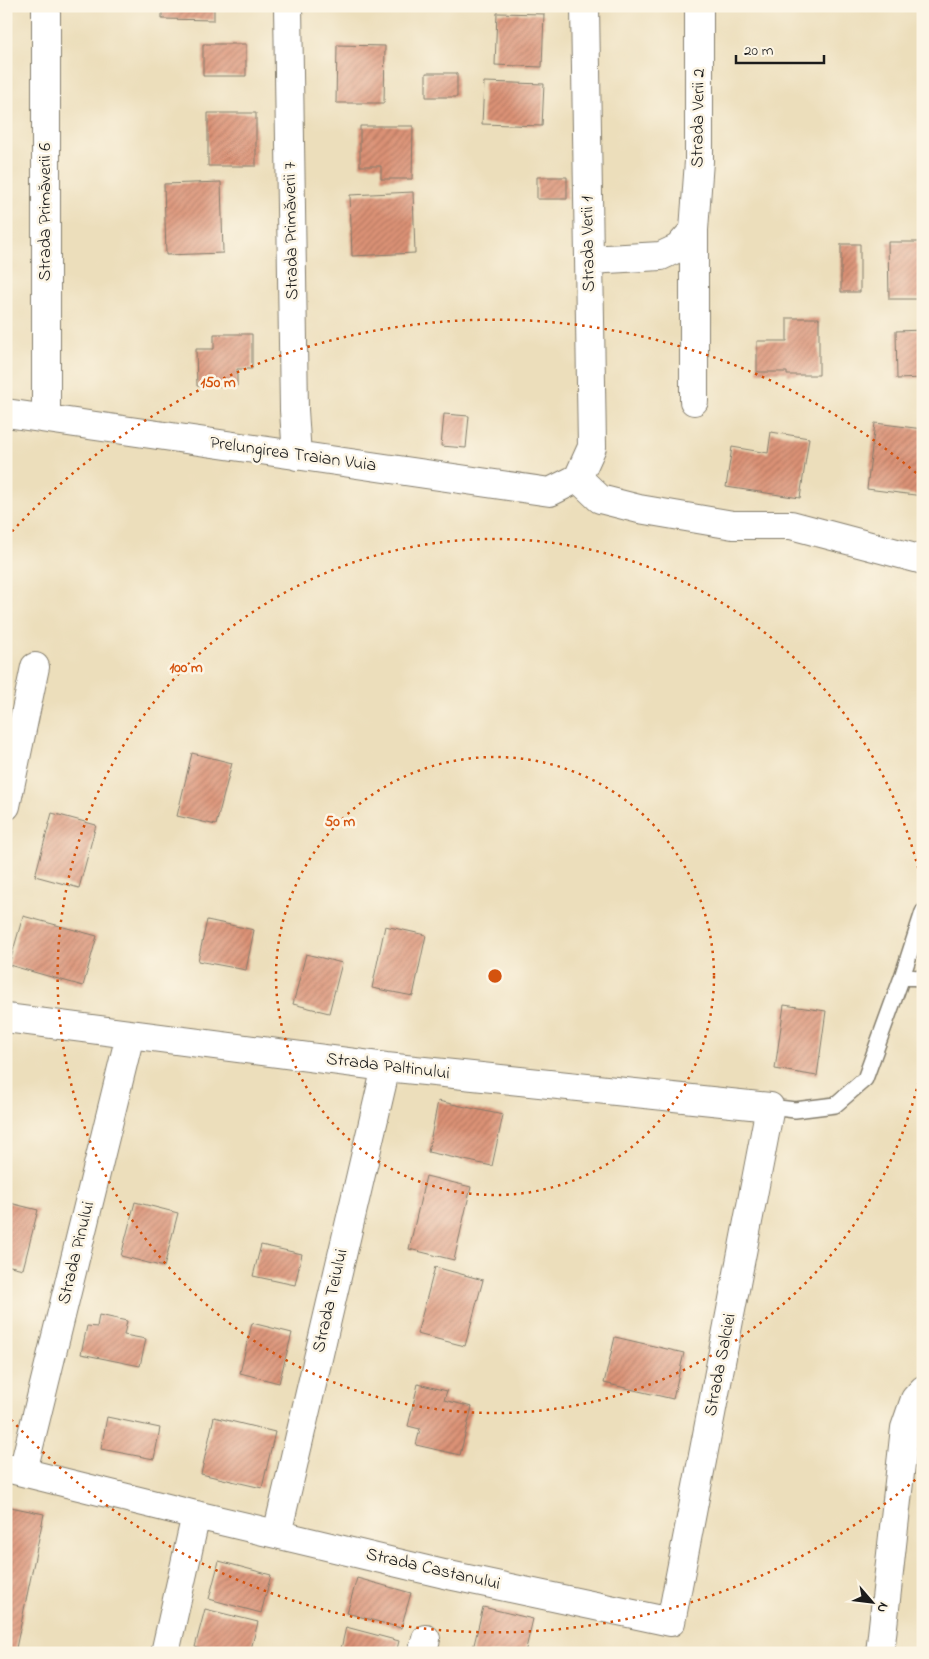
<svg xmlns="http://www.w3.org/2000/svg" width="929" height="1659" font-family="'Indie Flower',sans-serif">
<defs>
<pattern id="building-hatch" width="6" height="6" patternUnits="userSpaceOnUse" patternTransform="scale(1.25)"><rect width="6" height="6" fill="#db9276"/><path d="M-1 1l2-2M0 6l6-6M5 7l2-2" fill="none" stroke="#b17660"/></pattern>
</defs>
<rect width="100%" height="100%" fill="#fcf5e5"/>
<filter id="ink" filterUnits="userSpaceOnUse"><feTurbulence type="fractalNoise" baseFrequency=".02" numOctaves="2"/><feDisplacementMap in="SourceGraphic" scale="10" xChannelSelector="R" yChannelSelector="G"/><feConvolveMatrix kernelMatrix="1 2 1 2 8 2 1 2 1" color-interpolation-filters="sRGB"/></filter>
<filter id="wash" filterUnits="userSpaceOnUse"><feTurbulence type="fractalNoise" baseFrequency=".0096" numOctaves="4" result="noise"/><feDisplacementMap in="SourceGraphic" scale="20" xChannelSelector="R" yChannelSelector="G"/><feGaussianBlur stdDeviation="1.12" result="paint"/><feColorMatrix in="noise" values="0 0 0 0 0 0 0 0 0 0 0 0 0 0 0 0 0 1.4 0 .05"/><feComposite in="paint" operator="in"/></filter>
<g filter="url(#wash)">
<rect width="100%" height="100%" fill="#ecdebb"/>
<g id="blocks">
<!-- building -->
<path fill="url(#building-hatch)" d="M162,6h52v14l-52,-1z
M497,13l47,1 -2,53 -47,-2z
M203,44h43v32h-43z
M337,45l48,1 -1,57h-48z
M426,73h31v24h-31z
M484,82l60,2 -2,42 -60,-2z
M208,113h48v53h-48z
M360,126h53l-1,53h-31v-13h-21z
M537,177h30v22h-30z
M221,182l2,71 -57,2 -2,-71z
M413,192l2,61 -63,3 -2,-61z
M888,242h35v57h-34z
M841,244h19v48h-19z
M787,318h32v57h-32v-3h-30v-31h30z
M923,330v48l-26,1 -1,-48z
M214,334h38v35h-15v17h-40l-1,-37h18z
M444,414l25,2 -3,32 -25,-2z
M875,423l48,6v67l-56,-7z
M771,432l38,6 -9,60 -74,-11 6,-40 36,6z
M192,753l40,10 -16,62 -39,-9z
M52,813l44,12 -17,63 -44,-12z
M23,916l74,20 -14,50 -74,-21z
M207,920l47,10 -8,40 -48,-9z
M385,926l41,9 -13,61 -41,-8z
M306,954l36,9 -13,50 -36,-9z
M784,1005l42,6 -9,65 -42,-7z
M438,1101l65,14 -11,51 -64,-14z
M426,1176l45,11 -17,73 -45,-11z
M6,1202l32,8 -15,59 -17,-4z
M135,1202l43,11 -14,54 -43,-11z
M261,1245l41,9 -7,31 -42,-9z
M435,1267l48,13 -18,66 -48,-12z
M99,1315l28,6 -3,14 22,4 -6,27 -59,-12 6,-28 10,1z
M252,1323l40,10 -13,50 -39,-10z
M615,1337l69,16 -11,46 -69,-16z
M418,1384l29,7 -3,9 28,7 -12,48 -44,-10 4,-16 -12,-3z
M107,1417l53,11 -6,31 -53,-10z
M214,1417l61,15 -13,56 -61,-14z
M6,1506l38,8 -29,139h-9z
M219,1561l52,14 -10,38 -52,-14z
M357,1578l54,15 -10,35 -54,-15z
M483,1607l50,12 -8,34h-53z
M205,1609l53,13 -8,31h-34l-21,-6z
M346,1627l53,14 -3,12h-56z"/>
</g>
</g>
<g filter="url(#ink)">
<use href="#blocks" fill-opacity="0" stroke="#847d6c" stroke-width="1"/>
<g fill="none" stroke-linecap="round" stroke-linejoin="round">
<!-- lane casing -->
<g stroke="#847d6c" stroke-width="18">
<path id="lane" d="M902,977l21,1
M770,1107l25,3 40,-5 30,-26 37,-102 21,-65"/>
</g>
<!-- street casing -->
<g stroke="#847d6c" stroke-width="30">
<path id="street" d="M46,6v412
M288,6l6,404 3,46
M694,230v171
M589,260l72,-4 17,-8 16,-18 5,-69v-155
M6,413l544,79 28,-14
M578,478l14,-31 -7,-441
M578,478l22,21 39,10 94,16h58l132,35
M6,806l29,-139
M6,1018l380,49 384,40 -99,515 -227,-48 -248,-59 -190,-47
M23,1471l107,-436
M277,1534l109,-467
M165,1653l31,-138
M422,1653l4,-14
M880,1653l25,-225 10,-29 8,-9"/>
</g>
<!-- lane -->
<use href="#lane" stroke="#fff" stroke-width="15"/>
<!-- street -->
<use href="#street" stroke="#fff" stroke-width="28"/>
</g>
</g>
<!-- distance rings -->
<g fill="none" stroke="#d4530e" stroke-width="2.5" stroke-dasharray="2.5 5">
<circle cx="495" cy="976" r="219"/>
<path d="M922 1067A437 437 0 1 1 922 885"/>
<path d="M921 1475A656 656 0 0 1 7 1415M7 537A656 656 0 0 1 921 477"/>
</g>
<g text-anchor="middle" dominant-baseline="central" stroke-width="5" stroke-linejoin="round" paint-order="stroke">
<!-- street labels -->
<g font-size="18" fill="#1c1c1c" stroke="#fcf5e5">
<text transform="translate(699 118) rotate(-89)">Strada Verii 2</text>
<text transform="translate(46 212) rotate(-90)">Strada Primăverii 6</text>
<text transform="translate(292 231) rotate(-91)">Strada Primăverii 7</text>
<text transform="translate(589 244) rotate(-91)">Strada Verii 1</text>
<text transform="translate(293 455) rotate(8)">Prelungirea Traian Vuia</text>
<text transform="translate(388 1067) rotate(7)">Strada Paltinului</text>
<text transform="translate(77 1253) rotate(-76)">Strada Pinului</text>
<text transform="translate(331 1301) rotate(-77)">Strada Teiului</text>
<text transform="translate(721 1365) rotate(-79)">Strada Salciei</text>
<text transform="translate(433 1570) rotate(13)">Strada Castanului</text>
</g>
</g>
<circle cx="495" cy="976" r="8" fill="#d4530e" stroke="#fcf5e5" stroke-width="2.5"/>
<g font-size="15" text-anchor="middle" font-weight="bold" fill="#d4530e" stroke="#fcf5e5" stroke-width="5" stroke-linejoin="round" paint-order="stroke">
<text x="218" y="387">150 m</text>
<text x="186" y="672">100 m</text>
<text x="340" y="826">50 m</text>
</g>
<!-- margin -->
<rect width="929" height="1659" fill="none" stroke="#fcf5e5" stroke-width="25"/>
<!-- north arrow -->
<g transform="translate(872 1602) rotate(118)" stroke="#fcf5e5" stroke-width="4" paint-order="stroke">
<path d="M0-4L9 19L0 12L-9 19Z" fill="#1c1c1c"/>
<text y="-8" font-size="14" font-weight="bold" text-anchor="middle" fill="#1c1c1c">N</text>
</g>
<!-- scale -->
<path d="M736 55v8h88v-8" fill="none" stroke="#1c1c1c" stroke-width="2.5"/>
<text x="744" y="55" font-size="15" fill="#1c1c1c" stroke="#fcf5e5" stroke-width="4" paint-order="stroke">20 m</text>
</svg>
